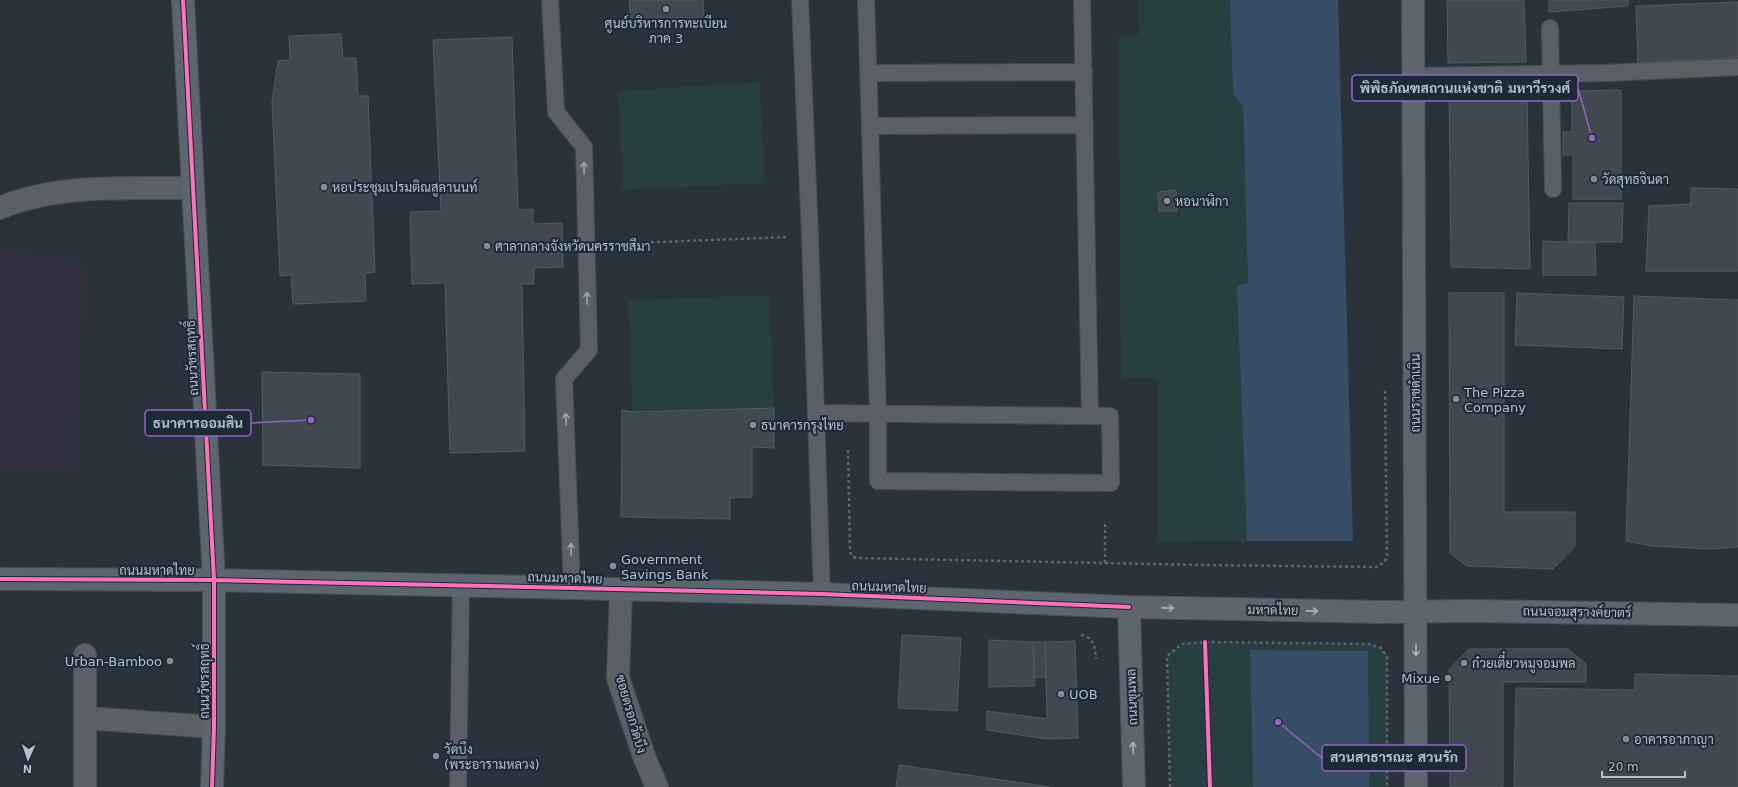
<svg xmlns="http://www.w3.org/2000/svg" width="1738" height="787" font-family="'DejaVu Sans',Sarabun,sans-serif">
<rect width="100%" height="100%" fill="#2a333b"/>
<!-- medical -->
<path fill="#313140" d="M0,247l86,15 -11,213 -75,-2z"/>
<!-- green -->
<path fill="#273f41" d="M1138,0h92l3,94 10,12 5,176 -11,4 10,255 -90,1v-164l-36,-1 -3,-340 21,-1z
M760,82l5,101 -142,7 -5,-99z
M769,295l5,113 -142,4 -4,-112z
M1190,643l179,1 12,4 6,9 1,130h-218l-3,-131 15,-12z"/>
<!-- water -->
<path fill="#384e66" d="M1230,0h108l15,541h-106l-10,-255 11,-4 -5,-176 -10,-12z
M1250,650l118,1 1,136h-116z"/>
<!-- building -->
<path fill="#41484f" stroke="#525a62" d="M629,0h74l1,18h-74z
M1447,0h77l2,62 -78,1z
M1549,0h79v6l-79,6z
M1738,2v55l-100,6 -2,-57z
M341,34l2,24h13l2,38h10l7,176 -10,1 1,28 -73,3 -2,-29 -11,1 -8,-174 6,-41 12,-1 -1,-24z
M512,37l6,173 15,-1v15l29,-1 1,44 -29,1v16h-12l3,167 -75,2 -5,-170 -33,1 -2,-72 31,-1 -8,-171z
M1527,89l3,180 -79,-2 -2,-176z
M1621,90v109h-48v-44h-10v-23h9v-41z
M1691,188l47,1v82h-92l3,-65 42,-2z
M1176,190l1,21h-18l-1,-19z
M1569,203h54l-1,39h-54z
M1543,241l52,2 1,32h-53z
M1449,293h55v219h71v34l-22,23 -86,-3 -17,-13z
M1517,293l107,4 -2,52 -107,-4z
M1634,296l104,4v247l-29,2 -57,-3 -26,-5z
M262,372l98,2v94l-97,-3z
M774,408v40l-22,-1v50l-22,1v21l-109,-2 1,-107 10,2z
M902,635l59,3 -4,73 -59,-3z
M989,640l44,2 2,44 -46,1z
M1075,641l3,97 -31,1 -60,-9v-19l60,8 -2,-77z
M1033,642h12l1,35h-12z
M1469,649h99l18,15v18h-83v105h-53l-1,-117z
M1635,674l103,2v111h-224l2,-99 119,2z
M899,765l151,22h-154z"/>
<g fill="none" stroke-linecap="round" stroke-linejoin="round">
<!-- lane casing -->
<g stroke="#494f55" stroke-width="18">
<path id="lane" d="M550,0l6,112 28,35 5,203 -25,29 8,209
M800,0l10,236 12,358
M866,0l4,126 215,-1
M1550,28l3,161
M869,73l215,-1
M1414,76l192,-3 132,-6
M870,126l8,288v67l233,2 -1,-67h-20l-8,-416
M816,413l274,3
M458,787l3,-202"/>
</g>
<!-- street casing -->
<g stroke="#494f55" stroke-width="24">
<path id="street" d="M0,208c58,-25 131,-19 193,-20
M621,590l-3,88 27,81 12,28
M85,718l129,9
M85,787v-132"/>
</g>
<!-- secondary casing -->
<g stroke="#494f55" stroke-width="24">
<path id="secondary" d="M183,0l31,580v147l-2,60
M1413,0l3,787
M0,579l214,1 358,8 250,6 307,13 252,5 88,-1 269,4
M1129,607l5,180"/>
</g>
<!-- path -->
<path stroke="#5e656b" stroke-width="2.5" stroke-dasharray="3 3" stroke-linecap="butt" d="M609,244l179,-7
M848,450l2,99 1,6 5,3 345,7 177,2 7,-6 2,-4 -2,-167
M1105,563v-41
M1081,635c13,2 14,12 15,24
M1205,642l5,145
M1170,787l-3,-131 15,-12 23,-2 164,2 12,4 6,9v130"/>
<!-- lane -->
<use href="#lane" stroke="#5b6067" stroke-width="16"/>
<!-- street -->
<use href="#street" stroke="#5b6067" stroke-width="22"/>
<!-- secondary -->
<use href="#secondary" stroke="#5f656c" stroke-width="22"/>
<!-- cycleway casing -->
<g stroke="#1d2936" stroke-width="6">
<path id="cycleway" d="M183,0l31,580v147l-2,60
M0,579l214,1 358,8 250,6 307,13
M1205,642l5,145"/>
</g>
<!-- cycleway -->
<use href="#cycleway" stroke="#fb73b8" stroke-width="4"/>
</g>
<!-- one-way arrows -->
<defs><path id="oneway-shaft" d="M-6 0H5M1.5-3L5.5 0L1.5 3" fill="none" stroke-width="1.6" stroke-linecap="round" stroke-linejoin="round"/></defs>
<g stroke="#9ea7b2">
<use href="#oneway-shaft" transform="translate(584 168) rotate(-91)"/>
<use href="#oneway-shaft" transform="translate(587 298) rotate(-91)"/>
<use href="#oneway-shaft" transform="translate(566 419) rotate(-92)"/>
<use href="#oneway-shaft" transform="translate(571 549) rotate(-92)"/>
</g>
<g stroke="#a8b2bd">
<use href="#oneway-shaft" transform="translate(1168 608) rotate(1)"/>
<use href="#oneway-shaft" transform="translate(1312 611) rotate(1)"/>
<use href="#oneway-shaft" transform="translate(1416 650) rotate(90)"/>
<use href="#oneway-shaft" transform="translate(1133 748) rotate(-92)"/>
</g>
<!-- markers -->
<g fill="#848e99" stroke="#1d2936" stroke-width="1.5">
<circle cx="666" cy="9" r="4"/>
<circle cx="1594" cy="179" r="4"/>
<circle cx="324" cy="187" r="4"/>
<circle cx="1167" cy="201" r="4"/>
<circle cx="487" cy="246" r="4"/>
<circle cx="1456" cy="399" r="4"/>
<circle cx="753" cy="425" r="4"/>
<circle cx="613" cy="566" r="4"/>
<circle cx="170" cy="661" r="4"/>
<circle cx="1464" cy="663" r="4"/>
<circle cx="1448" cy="678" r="4"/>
<circle cx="1061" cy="694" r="4"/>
<circle cx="1626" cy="739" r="4"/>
<circle cx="436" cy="756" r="4"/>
</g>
<g text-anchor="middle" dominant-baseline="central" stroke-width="4" stroke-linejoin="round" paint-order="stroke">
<!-- poi labels -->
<g font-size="13" fill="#b5bfcb" stroke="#1d2936" text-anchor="start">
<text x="666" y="23" text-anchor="middle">ศูนย์บริหารการทะเบียน<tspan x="666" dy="15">ภาค 3</tspan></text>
<text x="1602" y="179">วัดสุทธจินดา</text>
<text x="332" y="187">หอประชุมเปรมติณสูลานนท์</text>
<text x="1175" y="201">หอนาฬิกา</text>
<text x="495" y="246">ศาลากลางจังหวัดนครราชสีมา</text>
<text x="1464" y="392">The Pizza<tspan x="1464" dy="15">Company</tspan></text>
<text x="761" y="425">ธนาคารกรุงไทย</text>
<text x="621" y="559">Government<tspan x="621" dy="15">Savings Bank</tspan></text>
<text x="162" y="661" text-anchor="end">Urban-Bamboo</text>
<text x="1472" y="663">ก๋วยเตี๋ยวหมูจอมพล</text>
<text x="1440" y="678" text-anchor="end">Mixue</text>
<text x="1069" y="694">UOB</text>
<text x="1634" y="739">อาคารอาภาญา</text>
<text x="444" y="749">วัดบึง<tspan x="444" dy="15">(พระอารามหลวง)</tspan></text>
</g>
<!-- street labels -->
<g font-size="13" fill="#b5bfcb" stroke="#1d2936">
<text transform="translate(192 358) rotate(-93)">ถนนวัชรสฤทธิ์</text>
<text transform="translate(1415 393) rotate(-90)">ถนนราชดำเนิน</text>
<text x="157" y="570">ถนนมหาดไทย</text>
<text transform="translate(565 578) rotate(2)">ถนนมหาดไทย</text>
<text transform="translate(889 587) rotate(2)">ถนนมหาดไทย</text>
<text transform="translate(1273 610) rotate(1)">มหาดไทย</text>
<text transform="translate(1577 612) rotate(1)">ถนนจอมสุรางค์ยาตร์</text>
<text transform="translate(204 681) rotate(-90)">ถนนวัชรสฤทธิ์</text>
<text transform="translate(1132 697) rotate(-92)">ถนนชุมพล</text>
<text transform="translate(631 714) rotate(74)">ซอยตรอกวัดบึง</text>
</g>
</g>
<!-- callouts -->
<path fill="none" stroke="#9267c4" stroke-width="1.5" d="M1592 138L1578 88M311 420L251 423M1278 722L1322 758"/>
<g fill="#9267c4" stroke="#1d2936" stroke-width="1.5">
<circle cx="1592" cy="138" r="4"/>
<circle cx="311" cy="420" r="4"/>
<circle cx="1278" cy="722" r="4"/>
</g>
<g fill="#1d2936" stroke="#9267c4" stroke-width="1.5">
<rect x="1352" y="75" width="226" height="26" rx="4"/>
<rect x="145" y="410" width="106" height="26" rx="4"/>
<rect x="1322" y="745" width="144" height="26" rx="4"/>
</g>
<g font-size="14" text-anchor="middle" font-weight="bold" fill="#b5bfcb">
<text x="1465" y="93">พิพิธภัณฑสถานแห่งชาติ มหาวีรวงศ์</text>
<text x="198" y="428">ธนาคารออมสิน</text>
<text x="1394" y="762">สวนสาธารณะ สวนรัก</text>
</g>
<!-- north arrow -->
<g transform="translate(28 759) rotate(183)" stroke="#1d2936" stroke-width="3" paint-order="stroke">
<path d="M0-3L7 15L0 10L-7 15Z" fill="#b5bfcb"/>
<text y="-6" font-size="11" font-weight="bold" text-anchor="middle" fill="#b5bfcb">N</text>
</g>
<!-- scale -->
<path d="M1602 771v6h83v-6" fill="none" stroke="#b5bfcb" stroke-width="2"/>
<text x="1608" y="771" font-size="12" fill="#b5bfcb" stroke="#1d2936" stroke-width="3" paint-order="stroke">20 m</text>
</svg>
